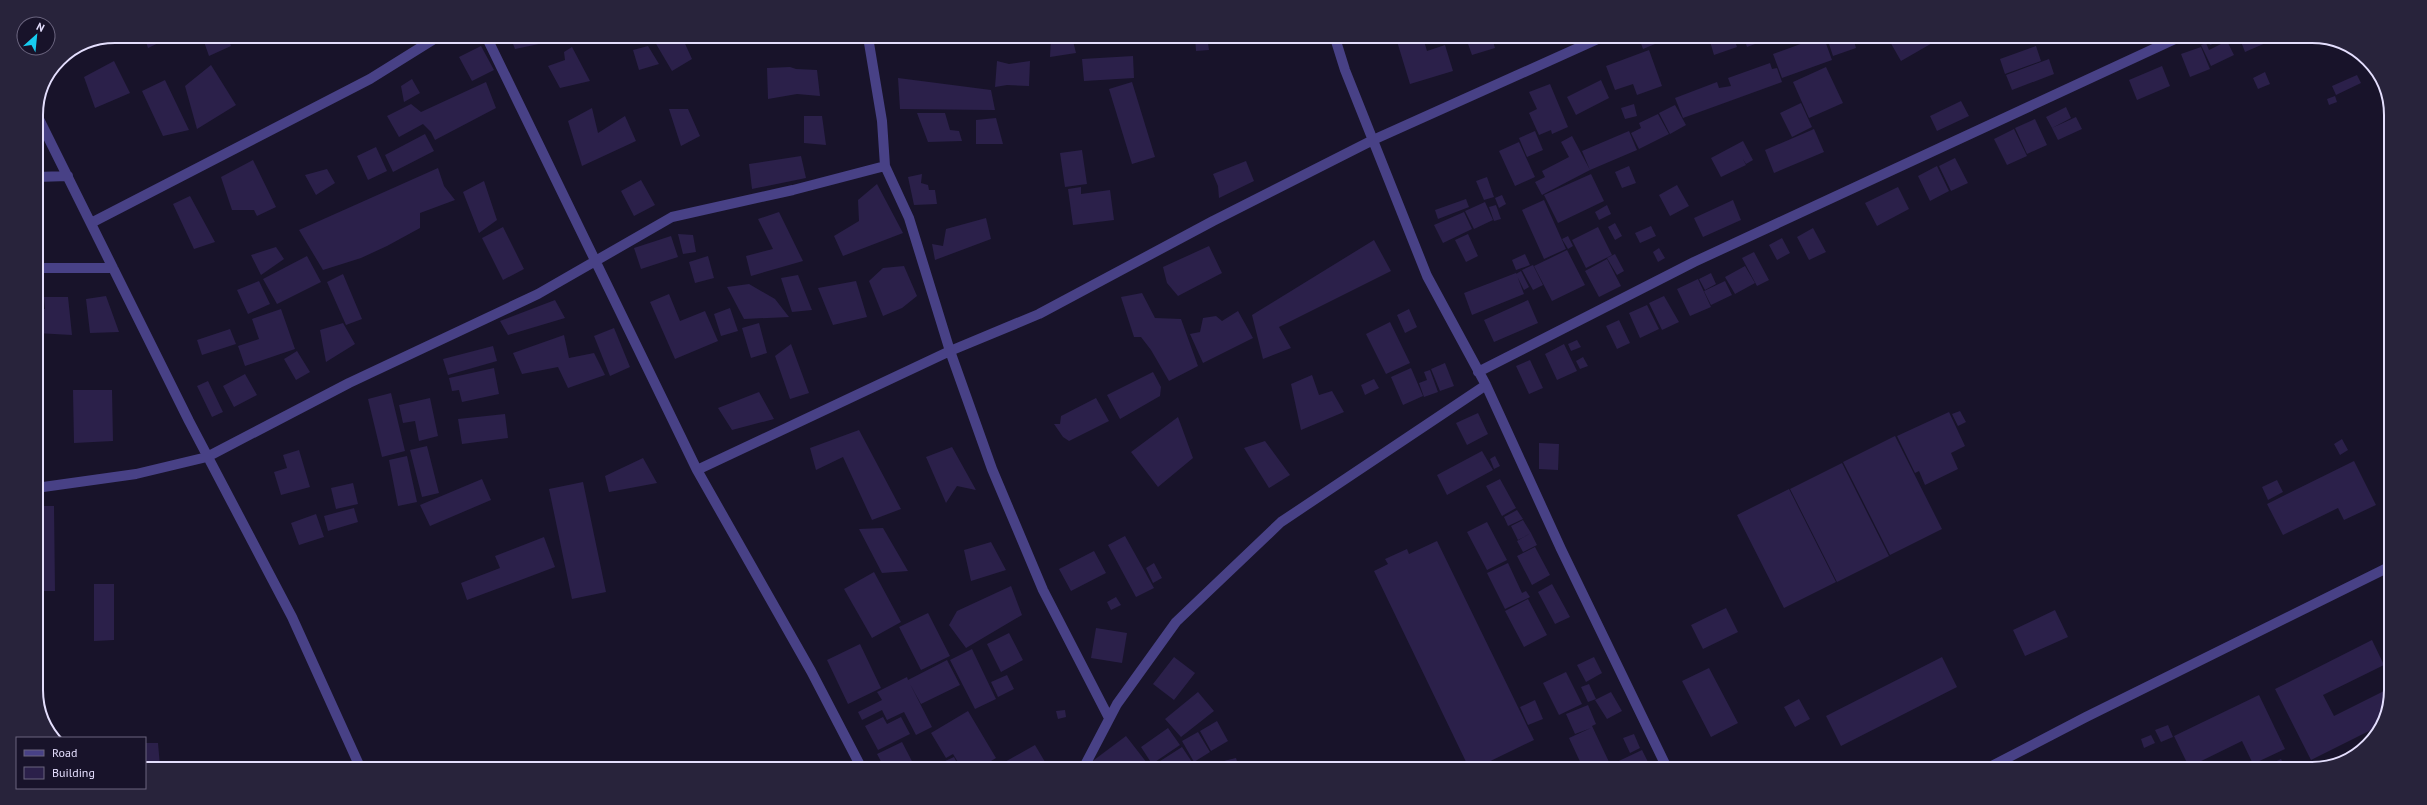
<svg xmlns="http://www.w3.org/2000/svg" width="2427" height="805" font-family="'PT Sans',sans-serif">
<rect width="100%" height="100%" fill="#18132a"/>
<!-- building -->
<path fill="#2b204a" d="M144,36h29l-25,12z
M202,36h25l4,10 -22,10z
M235,36h17l-14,6z
M510,36l34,1h12l-17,7 -24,5z
M652,37h30l10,22 -20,12z
M1051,37h21l4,16 -26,4z
M1088,37h42v6l-42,-4z
M1195,37h40v4l-27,2 1,7 -13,1z
M1396,38h27l4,13 18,-6 8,26 -43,13z
M1478,38h14l3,10 -23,7 -5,-14z
M1639,38h14l2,6 -12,5z
M1709,38h25l3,9 -23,8z
M1744,38h27l-24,9z
M1817,38h7l8,22 -50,18 -9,-24z
M1827,38h26l3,10 -23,8z
M1864,38h17l-14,6z
M1891,38h50l-40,23 -12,-21z
M2207,39h17l-14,6z
M2240,39h35l-30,13z
M2227,41l7,14 -23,11 -10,-21 5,-2 3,7z
M481,46l13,24 -22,11 -13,-24z
M648,46l11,18 -20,6 -6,-20z
M2036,46l5,15 -36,13 -5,-15z
M572,47l18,34 -30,7 -12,-22 17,-6 -1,-8z
M2201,47l9,22 -20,8 -9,-23z
M1649,50l13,36 -25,9 -4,-11 -18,6 -9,-24z
M1133,56l1,22 -50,3 -2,-22z
M2049,59l5,15 -42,16 -6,-15z
M114,61l16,32 -35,15 -11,-31z
M997,61l12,3 21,-3 -1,25 -22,-1 -12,2z
M1770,63l2,6 5,-1 5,14 -99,36 -8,-20 42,-16 2,6 12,-2 -3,-8z
M211,65l25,40 -39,24 -12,-43z
M2162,66l8,20 -33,14 -8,-20z
M790,67l6,2 21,1 3,26 -23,-2 -29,5 -1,-31z
M1826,67l17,36 -34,15 -16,-36z
M2265,72l5,12 -12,5 -5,-11z
M2357,75l4,8 -25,12 -4,-9z
M898,78l93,12 4,20 -95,-1z
M412,79l8,14 -16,9 -3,-16z
M165,80l24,50 -26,6 -21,-45z
M1601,80l8,18 -33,17 -9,-18z
M486,82l10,26 -61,32 -4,-8 -8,-8 -24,13 -12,-21 24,-12 10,8z
M1132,82l23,75 -23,7 -23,-75z
M1550,84l18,43 -16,7 -1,-4 -12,5 -10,-22 8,-4 -8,-17z
M2335,96l2,6 -8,3 -2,-6z
M1961,101l8,15 -32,15 -7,-15z
M1801,103l11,24 -20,10 -12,-24z
M1634,104l3,12 -12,3 -4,-11z
M1675,105l11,20 -16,9 -11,-21z
M2066,107l5,11 -19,10 -6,-11z
M592,108l6,25 27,-17 11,25 -54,25 -14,-45z
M669,109h19l12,27 -19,10z
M917,113h28l5,17 9,1 3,10 -34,1z
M1658,114l11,20 -30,15 -8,-16 10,-5 -2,-5z
M804,116h18l4,29 -22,-2z
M2076,117l6,12 -24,11 -6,-12z
M996,118l7,26h-27v-24z
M2035,119l12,26 -20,9 -12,-26z
M1814,129l10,23 -50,21 -9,-23z
M2014,129l13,27 -20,9 -13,-26z
M1535,131l8,19 -16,7 -8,-19z
M1629,131l8,19 -47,20 -8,-19z
M425,134l9,17 -41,21 -8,-17z
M1572,136l18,34 -48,25 -7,-13 10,-5 -3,-6 27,-14 -8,-15z
M1743,141l10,19 -7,4 -3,-5 3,6 -25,12 -10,-19z
M1519,142l16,35 -20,9 -16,-35z
M376,147l11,24 -19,9 -11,-24z
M1082,150l5,34 -22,3 -5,-34z
M801,156l5,22 -54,11 -3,-25z
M1955,158l13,25 -17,8 -12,-25z
M253,160l23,47 -19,9 -3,-6h-22l-11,-33z
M1246,161l8,20 -35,17 -1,-12 -5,-12z
M1629,166l7,17 -14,5 -7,-16z
M1937,166l12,25 -19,10 -12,-25z
M438,168l6,18 11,14 -35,13v15l-33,18 -26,12 -38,12 -24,-40z
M327,169l8,14 -19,12 -11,-20z
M922,174l-1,9 7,2 1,5h6l2,14 -23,1 -6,-28z
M1591,174l13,27 -46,22 -14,-28z
M1487,177l7,20 -10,3 -8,-19z
M641,180l14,25 -21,11 -13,-25z
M484,181l13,39 -18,13 -16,-41z
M877,184l26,49 -60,23 -9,-20 25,-15 -1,-21z
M1677,185l12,21 -19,10 -11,-21z
M1081,187v7l29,-4 4,30 -41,5 -5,-36z
M1898,187l11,22 -32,17 -12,-23z
M1502,195l4,9 -7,4 -4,-10z
M190,196l25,46 -21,7 -21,-45z
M1466,199l3,8 -31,12 -3,-9z
M1544,200l22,49 -22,10 -22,-49z
M1733,200l8,20 -38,17 -9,-19z
M1485,202l8,18 -19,9 -9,-18z
M1496,205l5,14 -7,2 -5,-14z
M1607,205l4,9 -12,6 -4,-8z
M779,212l24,49 -52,15 -5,-20 27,-7 -15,-30z
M1464,212l8,17 -29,14 -9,-18z
M986,218l5,21 -56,21 -3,-16 11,2 3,-17z
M1615,223l7,13 -7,4 -7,-13z
M1651,226l5,10 -16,7 -5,-10z
M503,227l21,42 -21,11 -21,-42z
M1598,227l14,28 -26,13 -14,-28z
M1813,228l13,24 -17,8 -12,-23z
M678,234l15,1 3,17 -13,2z
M1468,234l10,22 -12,6 -11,-22z
M671,236l7,21 -37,12 -7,-21z
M1568,236l5,10 -5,3 -6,-10z
M1782,238l8,15 -13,7 -8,-15z
M1374,240l17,31 -112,56 12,21 -28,11 -11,-44z
M1209,246l13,27 -44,23 -11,-13 -4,-16z
M276,247l8,12 -23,16 -10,-20z
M1659,248l6,10 -7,4 -5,-10z
M1567,250l18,35 -33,16 -18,-35z
M1754,252l15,28 -12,6 -15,-28z
M1525,254l5,11 -14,5 -4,-10z
M1615,254l9,17 -7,4 -10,-17z
M307,256l14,26 -44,22 -14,-25z
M708,256l6,22 -19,5 -6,-21z
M1607,259l14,27 -22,11 -14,-26z
M1533,265l10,20 -10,5 -11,-20z
M904,266l13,30 -15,12 -19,8 -14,-35 14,-13z
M1745,266l10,17 -20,11 -10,-17z
M1521,271l8,16 -5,3 -8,-16z
M1516,273l8,21 -52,21 -8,-22z
M1711,273l5,11 -11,6 -6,-11z
M343,274l19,45 -16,6 -19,-43z
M798,275l14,35 -20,2 -11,-34z
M1698,279l13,28 -21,9 -13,-27z
M259,281l11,23 -22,10 -11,-24z
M856,281l11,36 -34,8 -15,-37z
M1725,281l7,14 -21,10 -7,-14z
M749,284l26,15 14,18 -45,2 -17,-32z
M1142,293l13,25 26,1 17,47 -29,15 -18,-31 -10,-13h-7l-13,-40z
M669,294l11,27 25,-10 13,30 -43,18 -25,-57z
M106,296l13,36 -29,1 -4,-34z
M1664,296l15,26 -17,8 -13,-27z
M44,297h24l4,38 -36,-2v-24h9z
M555,300l10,18 -57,17 -8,-14z
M1528,300l10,23 -44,19 -10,-22z
M1647,305l12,24 -19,9 -11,-25z
M730,308l8,23 -17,5 -7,-22z
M281,309l14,40 -50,17 -7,-20 21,-7 -7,-20z
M1409,309l8,18 -12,6 -8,-18z
M1238,311l15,27 -50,25 -13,-29 10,-2 3,-14 13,-2 6,5z
M1619,320l11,23 -13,6 -11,-23z
M1390,322l20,41 -24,11 -20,-40z
M343,323l12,21 -29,18 -6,-32z
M759,323l8,30 -16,5 -9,-30z
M614,328l16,39 -20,9 -16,-40z
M230,329l6,15 -34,11 -5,-15z
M564,335l5,23 25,-5 11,22 -37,13 -10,-21 -36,7 -9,-21z
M1577,340l4,7 -10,4 -3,-7z
M791,344l18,49 -19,6 -15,-43z
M1564,344l13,27 -20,9 -12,-26z
M493,346l4,15 -49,14 -5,-16z
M297,351l13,21 -14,8 -12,-21z
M1583,357l5,9 -8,3 -4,-8z
M1530,360l13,28 -14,6 -13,-28z
M1445,363l9,23 -14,5 -9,-22z
M494,368l5,26 -37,8 -3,-12 -7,1 -3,-13z
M1411,368l12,28 -20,9 -12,-28z
M1430,370l8,22 -14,5 -5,-14 8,-3 -3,-8z
M1153,372l8,15 -1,9 -40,23 -13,-24z
M245,374l12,21 -23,12 -11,-21z
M1312,375l7,20 13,-4 12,21 -43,18 -10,-46z
M1374,379l5,9 -14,7 -4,-10z
M208,381l15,31 -11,5 -15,-31z
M73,390h39l1,51 -39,2z
M759,392l15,27 -42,11 -14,-22z
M391,393l14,58 -23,6 -14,-58z
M430,398l8,38 -19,5 -4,-20 -12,2 -4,-18z
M1096,398l13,23 -40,20 -6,-4 -9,-13h6l1,-8z
M1960,411l6,11 -8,4 -6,-12z
M1949,412l16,34 -14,7 7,16 -33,16 -6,-14 -4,2 -18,-37z
M1478,413l10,21 -21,11 -11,-22z
M505,414l3,24 -46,6 -4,-25z
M1178,417l15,41 -35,29 -27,-35z
M859,430l42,79 -29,11 -29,-63 -27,13 -6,-22z
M1895,436l47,93 -52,26 -47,-93z
M2342,439l6,11 -8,5 -6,-11z
M1265,441l25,34 -21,13 -25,-40z
M1539,443l20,1 -1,26 -19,-1z
M427,446l12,47 -17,4 -12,-47z
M952,447l24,43 -19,-4 -11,17 -20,-46z
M299,450l11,37 -29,8 -7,-23 13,-4 -4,-13z
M1482,451l11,19 -46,25 -10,-20z
M407,456l10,46 -19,4 -9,-46z
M1495,456l5,10 -6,3 -4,-10z
M643,458l14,25 -48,9 -4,-16z
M2354,461l22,44 -32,15 -6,-12 -55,27 -16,-31z
M1842,463l47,93 -52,26 -47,-93z
M482,479l9,21 -61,26 -10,-21z
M1500,479l16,29 -14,8 -16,-30z
M2277,480l6,12 -15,8 -6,-13z
M583,482l23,110 -34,7 -23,-110z
M353,483l5,21 -22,5 -5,-21z
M1789,489l47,93 -52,26 -47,-93z
M36,506h18l1,85h-19z
M354,508l4,14 -30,9 -4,-15z
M1517,510l6,9 -15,7 -4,-9z
M316,514l8,23 -25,8 -8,-22z
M1523,520l8,13 -13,7 -7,-14z
M1487,522l20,38 -20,10 -20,-38z
M883,528l25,43 -26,2 -23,-44z
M1531,533l6,12 -14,7 -6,-11z
M1125,536l29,52 -18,9 -28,-52z
M544,537l11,30 -88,33 -6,-17 39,-15 -5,-12z
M1437,541l97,199 -58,28h-7l-95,-197 14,-7 -3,-5 22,-10 2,5z
M991,542l15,28 -35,11 -7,-31z
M1535,547l15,28 -18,10 -15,-29z
M1094,551l12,22 -35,18 -12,-22z
M1154,563l8,15 -9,5 -7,-15z
M1508,563l14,30 4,-2 4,6 -25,12 -18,-36z
M874,572l27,50 -29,16 -28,-49z
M94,584h20v56l-20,1z
M1552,584l18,33 -15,7 -17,-32z
M1011,586l11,29 -56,33 -17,-23 8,-14z
M1116,597l5,8 -10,5 -4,-8z
M1528,599l19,36 -23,12 -19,-36z
M1726,608l12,24 -35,17 -12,-24z
M2055,610l13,27 -43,19 -12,-26z
M928,613l22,43 -29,14 -22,-43z
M1096,628l31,5 -5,30 -31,-5z
M1009,633l14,27 -22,12 -14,-28z
M2372,640l12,25 -61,30 11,21 54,-27v22l-11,16 -66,33 -36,-71z
M860,644l21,44 -33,16 -21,-44z
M972,649l24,50 -21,10 -25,-49z
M1174,657l21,16 -21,27 -21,-16z
M1594,657l8,16 -16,9 -9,-17z
M1942,657l15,30 -116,59 -15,-30z
M947,660l13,25 -39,19 -11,-20 22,43 -16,8 -12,-23 -17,8 -5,-10 -20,10 -4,-8 24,-12 -5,-8 30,-15 1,3z
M1709,668l29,55 -27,14 -29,-56z
M1566,672l16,32 -23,11 -16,-32z
M1007,675l7,14 -16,8 -7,-15z
M1589,684l7,15 -8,3 -7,-15z
M1198,692l16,19 -33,26 -16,-18z
M1611,692l11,19 -15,8 -12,-19z
M2259,695l26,54 -32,15 -11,-23 -53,26 -15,-31z
M1799,699l11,20 -15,8 -11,-20z
M1535,700l8,19 -15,6 -8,-18z
M1588,705l8,19 -4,2 18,38 -9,4h-18l-14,-30 22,-10 -16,6 -9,-20z
M1065,710l1,7 -8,2 -2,-8z
M968,711l28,47 -15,9h-20l-8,-13 -7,4 -15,-25z
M883,717l4,7 14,-7 9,17 -32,16 -13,-24z
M1217,721l11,20 -17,10 -11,-20z
M2168,725l5,12 -12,5 -6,-12z
M1168,728l12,17 -28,19 -11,-17z
M1198,732l12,20 -16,10 -12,-21z
M1634,734l6,14 -10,5 -7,-15z
M2151,735l4,8 -11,5 -3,-9z
M1126,736l21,27 -6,5 -48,-1 -3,-4z
M902,742l12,23 6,-3 3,5h-39l-7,-13z
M145,743h13l2,23h-15z
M1035,745l13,22h-52z
M1182,747l14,21h-40l-2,-3z
M1642,750l9,18h-47z
M954,757l5,10h-27z
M1236,758l3,10h-14l-1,-7z
M2281,759l5,10h-26z
M275,762l2,4h-15z"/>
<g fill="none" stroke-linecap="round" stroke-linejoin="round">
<!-- minor -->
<path stroke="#484186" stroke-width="10" d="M486,36l211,434 114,201 50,96
M868,37l14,84 3,45 24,52 41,133 42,118 51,121 66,128
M1335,38l10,32 82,206 59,109 75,164 106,219
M36,113l153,308 103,196 68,150
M36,177l32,-1
M91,223l279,-144 69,-43
M36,268h77
M1478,372l216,-110 481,-223
M697,470l253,-119 89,-37 174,-93 160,-81 227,-102
M36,488l100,-14 71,-17 142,-74 189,-89 134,-77 121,-27 92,-24
M1084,767l33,-63 59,-82 105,-100 205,-137
M1986,769l100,-52 303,-150"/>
</g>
<!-- crop -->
<path d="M0 0H2427V805H0ZM115 43H2312A72 72 0 0 1 2384 115V690A72 72 0 0 1 2312 762H115A72 72 0 0 1 43 690V115A72 72 0 0 1 115 43Z" fill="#28233b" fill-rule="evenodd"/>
<path fill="none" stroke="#e4defd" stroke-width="2" d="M115 43H2312A72 72 0 0 1 2384 115V690A72 72 0 0 1 2312 762H115A72 72 0 0 1 43 690V115A72 72 0 0 1 115 43Z"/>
<!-- legend -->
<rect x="16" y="737" width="130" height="52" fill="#18132a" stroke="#6a647e"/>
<rect x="24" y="750" width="20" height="6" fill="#484186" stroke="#6a647e"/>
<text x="52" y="757" font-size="12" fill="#e4defd">Road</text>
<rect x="24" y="767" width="20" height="12" fill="#2b204a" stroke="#6a647e"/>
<text x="52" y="777" font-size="12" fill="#e4defd">Building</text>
<!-- north arrow -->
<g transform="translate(36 36) rotate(27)"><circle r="19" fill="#18132a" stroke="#6a647e"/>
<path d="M0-3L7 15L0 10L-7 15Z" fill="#17ccf0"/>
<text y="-6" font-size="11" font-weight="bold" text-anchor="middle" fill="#e4defd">N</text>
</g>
</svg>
